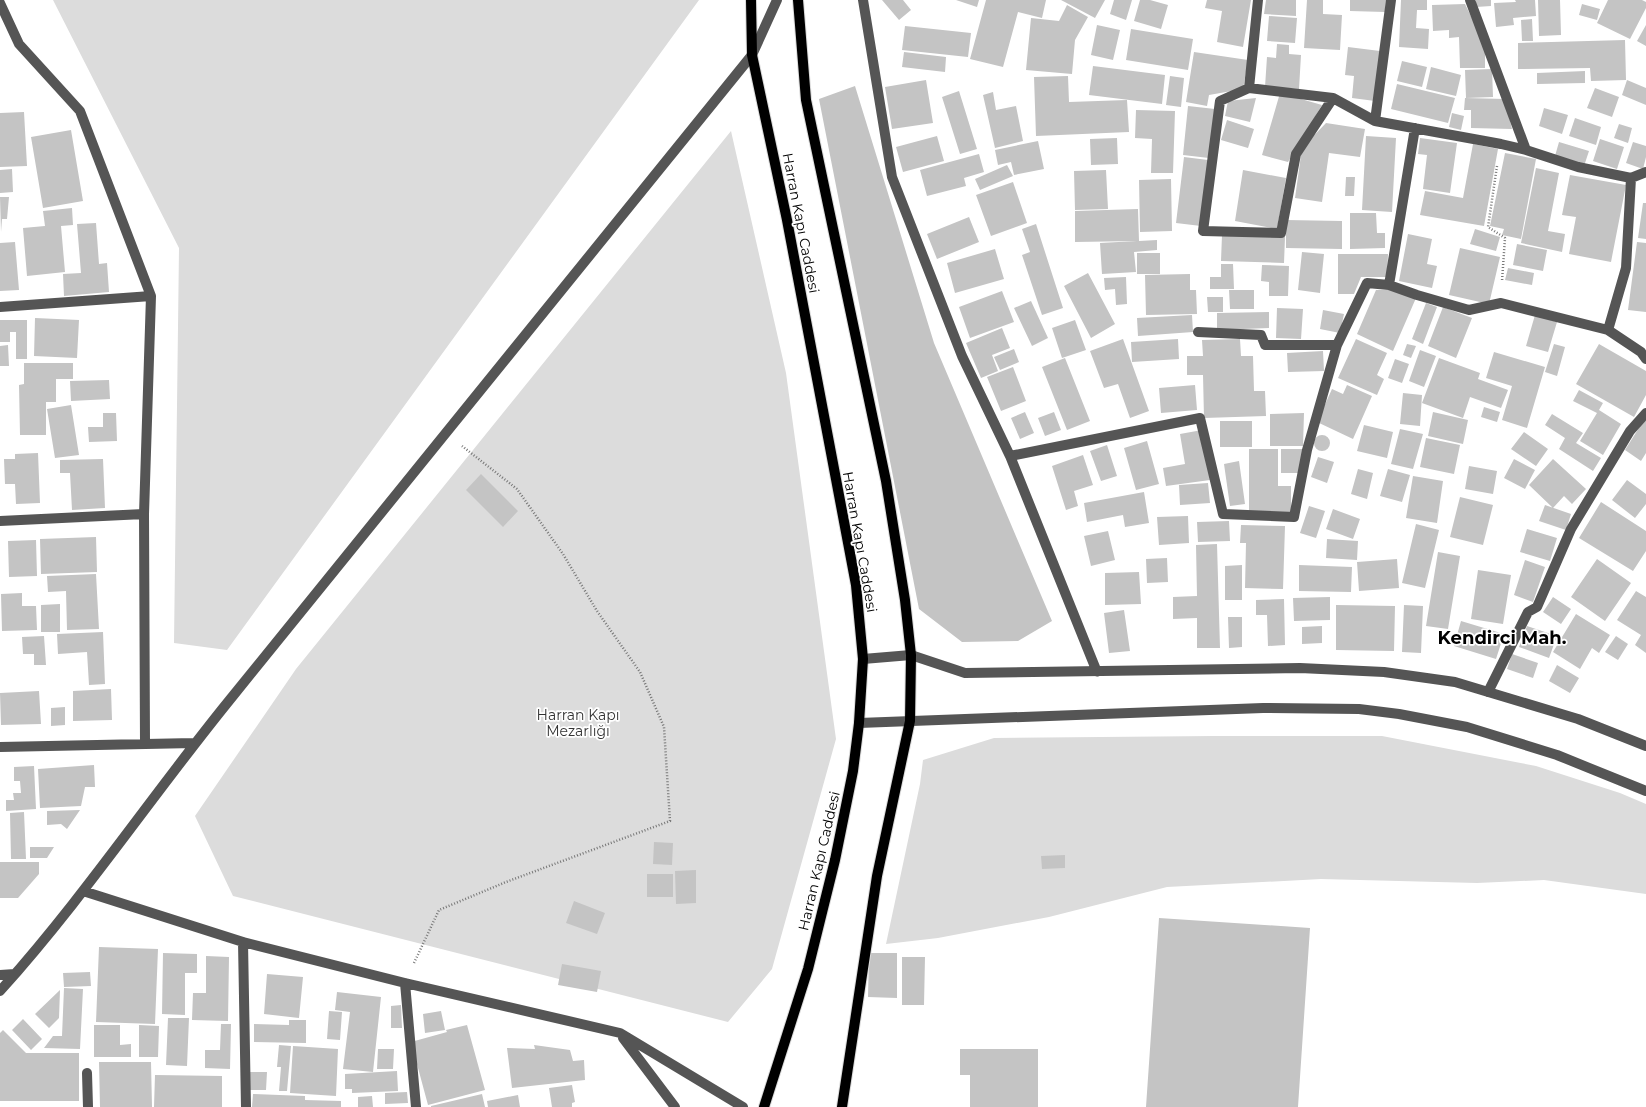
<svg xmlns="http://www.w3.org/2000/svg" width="1646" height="1107" font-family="Montserrat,sans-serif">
<rect width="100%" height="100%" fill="#fff"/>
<!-- green -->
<path fill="#dcdcdc" d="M53,0h646l-472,650 -53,-7 5,-395z
M731,131l55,242 50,366 -64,230 -44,53 -495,-126 -38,-80 101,-147z
M1214,736h168l154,30 84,27 26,11v90l-102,-14 -67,3 -156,-4 -154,8 -118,30 -111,21 -52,6 34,-160 3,-24 71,-22z"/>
<!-- building -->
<path fill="#c4c4c4" d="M882,0h21l8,10 -12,10z
M956,0h23l-2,7z
M986,0h60l-4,18 -24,-6 -15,55 -33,-8z
M1061,0h44l-10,18z
M1114,0h18l-6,20 -16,-6z
M1140,0h10l18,5 -7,24 -27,-8z
M1207,0h44l-8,47 -26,-5 5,-31 -17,-3z
M1266,0h30v16l-32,-2z
M1307,0h16v14l19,1 -2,35 -36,-2z
M1350,0h36l-1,12 -35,-1z
M1401,0h26v10h-10l-1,18 13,1 -1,20 -29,-2z
M1476,0h15v6l-15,1z
M1515,0h20l1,16 -23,2 1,7 -18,2 -2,-24 22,-1z
M1538,0h22l1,35 -22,1z
M1608,0h34l4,2v6l-16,31 -33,-16z
M1465,4l20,41v23h-25l-1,-31 -10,1v-8l-16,1 -1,-26z
M1582,4l18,5 -3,11 -18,-5z
M1067,5l21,12 -13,23 -3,34 -46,-4 5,-52 28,3z
M1269,16l28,2 -2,25 -28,-2z
M1532,19l1,22h-11l-1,-21z
M1097,25l23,5 -7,30 -22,-5z
M1646,25v21l-9,-5z
M905,26l66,7 -3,24 -66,-7z
M1131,29l62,10 -5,31 -62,-10z
M1625,40l1,40 -35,1 -1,-13 -72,1v-26z
M1277,44l12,1v9l12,1 -2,34 -34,-2 2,-30 9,1z
M1348,47l32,4 -5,50 -23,-3 2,-22 -9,-1z
M904,52l42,5 -1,15 -43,-5z
M1194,52l54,8 -5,29 -34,6 -2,11 -21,-4z
M1402,61l25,6 -5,20 -25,-6z
M1093,66l72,9 -3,29 -73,-9z
M1431,67l30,8 -5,21 -30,-7z
M1492,69l1,28 -27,1 -1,-28z
M1585,71v12l-48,1v-11z
M1068,76l1,26 58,-2 2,32 -93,4 -2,-59z
M1170,76l14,2 -3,29 -15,-2z
M926,80l7,43 -41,6 -7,-42z
M1627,80l19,8v17l-24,-10z
M1397,84l58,14 -7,25 -57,-14z
M855,86l79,257 118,278 -34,20 -56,1 -43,-33 -100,-510z
M1595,88l24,9 -7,20 -25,-9z
M959,91l18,58 -17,5 -18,-57z
M993,92l3,18 20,-4 7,35 -28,7 -12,-53z
M1280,93l42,12 -34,57 -26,-7z
M1256,98l-6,24 -25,-6 3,-15z
M1465,98l40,1 7,30 -41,-1v-18h-7z
M1188,106l27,3 -6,49 -26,-3z
M1544,108l24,7 -6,19 -23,-8z
M1136,110l39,1 -2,62h-22l1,-34 -17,-1z
M24,112l3,54 -27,1v-54z
M1452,113l12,3 -3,14 -12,-3z
M1575,118l26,9 -5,18 -27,-9z
M1227,120l27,9 -6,19 -27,-8z
M1326,123l39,6 -5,28 -31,-4 -7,49 -27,-4 7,-50z
M1619,124l13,4 -4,15 -14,-5z
M71,130l12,71 -40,7 -12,-71z
M937,136l7,25 -41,11 -7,-25z
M1366,136l30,2 -4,74 -30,-2z
M1117,138l1,26 -27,1 -1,-26z
M1420,138l37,5 -7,50 -27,-4 4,-34 -9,-1z
M1600,139l24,8 -7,22 -24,-8z
M1038,141l6,28 -30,6 -3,-13 -13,3 -3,-15z
M1559,142l30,9 -5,15 -29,-10z
M1633,142l13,4v11l-3,12 -17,-6z
M1473,144l25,5 -14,77 -64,-11 5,-24 38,7z
M1505,153l31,6 -15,80 -19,-4 2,-6 -14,-3z
M979,154l5,18 -20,6 2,8 -39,10 -7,-26z
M1184,157l24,3 -7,66 -25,-3z
M1007,165l6,11 -33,14 -5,-11z
M1536,168l23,5 -11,58 17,3 -3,18 -41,-9z
M12,169l1,23 -13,1v-23z
M1106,170l2,39 -33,1 -1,-39z
M1243,170l43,8 -9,51 -42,-8z
M1570,175l56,10 -15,77 -42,-8 7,-37 -14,-2z
M1346,177h9l-1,19h-9z
M1171,179l1,52 -32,1 -1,-52z
M1013,182l14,41 -36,13 -15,-41z
M0,197h9l-2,22h-5l-1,13z
M1643,203h3v36l-8,-1z
M72,208l1,17 -12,1 4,46 -38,4 -4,-48 22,-2 -2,-15z
M1138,209l1,32 18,-1v10l-23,2 2,20 -34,2 -2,-31 37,-2 -62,1v-31z
M1350,213h26l1,20h8v15l-35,1z
M969,217l10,25 -42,17 -10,-25z
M1286,220l56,1v28l-56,-1z
M96,223l3,41 8,-1 2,29 -45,4 -1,-22 18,-1 -4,-49z
M1036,224l27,84 -21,7 -20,-60 8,-3 -8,-23z
M1475,229l25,8 -4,14 -26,-7z
M1408,234l24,5 -5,25 10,2 -5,22 -33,-7z
M1222,235l63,2 -1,26 -63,-2z
M15,242l4,48 -19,1v-48z
M1637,242l9,1v69l-18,-2z
M1517,244l30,6 -4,21 -30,-6z
M1460,248l40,9 -11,47 -40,-9z
M995,249l9,30 -49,14 -8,-30z
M1302,252l22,2 -4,39 -22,-3z
M1137,253h23v21h-23z
M1338,254h50l-1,23h-26l-7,17h-16z
M1221,264h12l1,25h-24v-12h11z
M1262,265l27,1 -1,30h-19v-14l-8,-1z
M1508,268l26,5 -2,12 -27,-5z
M1088,273l27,51 -24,14 -27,-52z
M1190,274v16h6l1,24 -51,1 -1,-40z
M1126,277l1,27 -11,1 -1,-16 -10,1 -1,-12z
M1229,290h25v19h-24z
M1376,290h22l18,8 -23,53 -36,-17z
M1002,291l12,31 -44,16 -11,-31z
M1207,297h16v15h-15z
M1031,301l17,37 -16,8 -18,-38z
M1426,303l11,4 -14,37 -11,-5z
M1443,307l29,11 -16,40 -28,-12z
M1277,308l26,1 -2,30 -25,-1z
M1323,310l21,4 -4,19 -20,-4z
M1269,312v16l-52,2v-17z
M1192,315l1,17 -55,4 -1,-18z
M1535,315l22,7 -9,30 -22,-6z
M35,318l44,2 -2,38 -43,-2z
M0,320h27v39h-11v-27h-6v10h-10z
M1075,320l11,30 -24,8 -10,-30z
M1002,328l8,20 -18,7 6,16 -17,7 -15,-35z
M1123,339l26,72 -19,7 -12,-34 -14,4 -14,-37z
M1178,339l1,20 -47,3 -1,-20z
M1240,339l1,17h12l1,35h11l1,25 -62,2 -1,-43h-16v-19h16l-1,-16z
M1356,339l31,14 -10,22 7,4 -7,16 -39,-17z
M1407,344l9,2 -5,12 -8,-3z
M1554,344l11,3 -8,29 -12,-4z
M1599,344l47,27v24l-12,22 -58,-33z
M8,345l1,21h-9v-20z
M1014,349l5,13 -19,8 -6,-13z
M1420,350l16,6 -12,31 -15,-6z
M1323,351l1,20 -36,1 -1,-19z
M1494,352l51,15 -18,61 -25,-8 10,-34 -26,-8z
M1065,358l25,63 -23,9 -25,-63z
M1439,358l41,15 -2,6 30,11 -7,18 -31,-11 -7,21 -41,-15z
M1395,359l14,5 -7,19 -14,-5z
M24,363h49v16h-17v23h-10v33h-26l-1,-50 5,-1z
M1013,367l13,34 -25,10 -14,-34z
M109,380l1,19 -39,2 -1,-20z
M1195,385l2,25 -36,3 -2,-25z
M1347,385l25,11 -19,43 -36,-17 15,-33 11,5z
M1579,390l24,13 -4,7 22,14 -18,31 -23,-14 17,-28 -24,-12z
M1403,393l19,2 -2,31 -20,-2z
M71,405l8,50 -24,3 -8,-49z
M1484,407l16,5 -3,10 -16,-5z
M1025,412l9,21 -14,6 -9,-21z
M1054,412l7,18 -16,6 -7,-18z
M1433,412l35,8 -5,24 -35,-8z
M103,413h13l1,28 -28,1 -1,-15h15z
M1304,413l-1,33h-33v-32z
M1552,414l31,19 -7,10 25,15 -8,13 -34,-22 6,-11 -20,-13z
M1644,420l2,1v32l-5,8 -16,-11z
M1220,421h32v26h-32z
M1364,425l29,7 -6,26 -30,-7z
M1400,429l23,5 -10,35 -22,-5z
M1202,430l8,50 -44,6 -3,-18 22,-4 -5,-30z
M1524,432l24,17 -12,17 -25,-17z
M1314 443a8 8 0 1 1 16 0a8 8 0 1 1-16 0Z
M1426,438l34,7 -6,29 -34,-7z
M1147,441l12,43 -23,6 -12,-42z
M1107,445l10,31 -16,5 -11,-30z
M1249,449h29v37h13v26h-42z
M1281,449h24l-6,24h-18z
M38,453l2,50 -24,1 -1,-20h-10l-1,-25h11v-5z
M1083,455l10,30 -19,6 4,15 -12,4 -14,-44z
M1318,457l16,5 -7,21 -16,-6z
M103,459l2,49 -33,2 -2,-37h-10v-13z
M1514,459l21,11 -10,19 -21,-11z
M1553,459l33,30 -14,15 -8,-8 -11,12 -24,-23z
M1239,461l6,43 -15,2 -6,-42z
M1469,466l28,5 -4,23 -28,-5z
M1358,469l15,4 -6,26 -16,-5z
M1388,469l22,6 -8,27 -22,-6z
M481,474l37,37 -15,16 -37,-37z
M1413,476l30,5 -6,42 -31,-5z
M1627,480l19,14v10l-11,14 -23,-18z
M1208,483l2,20 -30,2 -1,-20z
M1144,492l5,31 -24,4 -2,-12 -36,7 -3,-19z
M1460,497l33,8 -10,40 -33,-8z
M1601,502l45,29v20l-13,20 -54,-33z
M1545,505l26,9 -5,16 -27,-9z
M1309,506l16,5 -9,27 -16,-5z
M1333,509l27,10 -7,20 -27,-10z
M1188,516l1,27 -30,2 -2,-28z
M1229,521l1,20 -32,1 -1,-20z
M1416,524l23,6 -14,58 -23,-5z
M1241,525l44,1 -2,63 -38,-1 1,-45h-6z
M1527,529l30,9 -7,23 -30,-9z
M1108,531l7,29 -24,6 -7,-30z
M96,537l1,35 -56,2 -1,-35z
M1327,539l31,2 -1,19 -31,-2z
M36,540l1,36 -28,1 -1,-36z
M1217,544l3,104h-23v-30l-24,1v-22l24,-1 -1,-51z
M1438,552l22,4 -12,73 -22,-3z
M1167,558l1,24 -21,1 -1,-24z
M1397,559l2,29 -40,3 -2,-29z
M1597,559l34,24 -26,38 -34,-24z
M1525,560l20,7 -12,35 -19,-7z
M1242,565v35h-17v-34z
M1299,565l53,2 -1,25 -52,-1z
M1478,570l33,5 -8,49 -32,-5z
M1139,572l2,32 -36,1v-32z
M96,574l3,55 -32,1 -1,-39 -18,1 -1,-16z
M1636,591l10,6v56l-11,-8 6,-10 -24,-15z
M22,593v13h14l1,24 -35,1 -1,-37z
M1330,597v23l-36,1 -1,-23z
M1553,597l18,12 -10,15 -18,-12z
M1284,599l1,46 -17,1 -1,-31h-11v-15z
M60,604v28h-19v-27z
M1336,605l59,1 -1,45 -58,-1z
M1404,605l19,1 -2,47 -19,-1z
M1124,610l6,41 -21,2 -5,-40z
M1576,614l34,21 -11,18 -7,-5 -12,21 -27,-17z
M1228,617h14v30l-13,1z
M1461,621l43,13 -8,25 -42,-13z
M1322,626v17l-20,1v-17z
M1527,626l30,10 -8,22 -30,-11z
M103,632l2,52 -16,1 -2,-33 -29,2 -1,-20z
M44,636l2,29h-12v-11h-11l-1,-17z
M1616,636l12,8 -10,16 -13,-8z
M1512,654l26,9 -5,15 -26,-9z
M1557,665l22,13 -9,15 -21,-12z
M111,689l1,31 -39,1v-30z
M39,691l2,33 -40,1 -1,-32z
M65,707v18l-14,1v-18z
M94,765l1,22h-10l-4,19 -41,2 -2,-39z
M34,766l2,43 -30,2v-11h8l-1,-7h8l-1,-12h-6v-14z
M80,810l-13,19 -6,-5 -14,1v-14z
M24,812l2,47h-15l-1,-46z
M654,842l19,1 -1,22 -19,-1z
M30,847h24l-7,11h-17z
M1065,855v13l-23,1 -1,-13z
M0,862h39v12l-21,24h-18z
M696,870v33l-20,1 -1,-33z
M647,874h26v23h-26z
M574,901l31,12 -8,21 -31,-11z
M1159,918l151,10 -12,179h-152z
M99,947l59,2 -3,75 -59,-2z
M163,953l34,1v19h-12v42l-23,-1z
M869,953h28v45l-29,-1z
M206,956l23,1 -1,64 -36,-1 1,-27h13z
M902,957h23l-1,48h-22z
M562,964l39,7 -4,21 -39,-7z
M90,972l1,14 -27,1 -1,-14z
M267,974l36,3 -4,41 -35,-4z
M64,988l19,1 -3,60 -36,-1 9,-12h9z
M60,990l-1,28 -10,10 -14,-14z
M337,992l44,5 -8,75 -30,-3 7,-57 -15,-2z
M401,1005l1,23h-11v-22z
M329,1011l13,1 -2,28 -13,-1z
M441,1011l4,19 -20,3 -2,-19z
M168,1018h21l-2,48 -21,-1z
M23,1019l19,20 -11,11 -19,-20z
M289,1020h17v23l-52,-1v-18l35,1z
M221,1024h10l-1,45 -25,-1v-18h15z
M94,1025h26v20l11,-1v13h-37z
M139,1025l20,1 -1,31h-19z
M467,1025l18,65 -57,15 -17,-63 36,-10 -1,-2z
M3,1030l23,23h53v48h-79v-68z
M279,1045l12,1 -4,45h-8l2,-24h-4z
M534,1045l36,5 3,11 11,-1 1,20 -73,8 -5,-40 28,1z
M293,1046l45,3 -2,47 -46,-3z
M378,1049h16l-1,20h-16z
M960,1049h78v58h-68v-32h-10z
M99,1062h52l1,45h-52z
M397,1071l1,20 -46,2v-4h-7v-15z
M246,1072h21l-1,18h-20z
M155,1075l67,1v31h-68z
M572,1085l3,17 -3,1v4h-20l-3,-19z
M407,1092l1,11 -23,1v-11z
M253,1094l52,2v4l36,1v6h-89z
M482,1094l3,13h-54v-1z
M518,1095l2,12h-32l-1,-6z
M372,1096l1,11h-15v-10z"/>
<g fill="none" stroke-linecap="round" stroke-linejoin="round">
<!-- major casing -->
<g stroke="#dbdbdb" stroke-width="12">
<path id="major" d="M751,0l1,55 35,165 69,365 7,74 -4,64 -6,48 -18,89 -27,109 -44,138
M798,0l8,100 80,381 19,119 6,55 -1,66 -33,155 -35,231"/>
</g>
<!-- path -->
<path stroke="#777" stroke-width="2.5" stroke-dasharray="1 2" stroke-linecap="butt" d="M1497,166l-9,61 17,11 -3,43
M414,963l25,-53 67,-28 164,-61 -6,-94 -24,-55 -43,-61 -34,-57 -46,-65 -55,-43"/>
<!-- minor -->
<path stroke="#555" stroke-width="10" d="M863,0l29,177 70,179 48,100 87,216
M1258,0l-9,88 84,10 42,23 126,23 25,6 52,17 53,11
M1470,0l56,150
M0,3l19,41 61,67 71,185 -7,218 1,230
M1249,88l-29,13 -17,130 78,2 15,-79 37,-56
M1375,121l16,-121
M1389,285l26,-157
M0,307l151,-11
M1608,330l18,-62 5,-90 15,-6
M1198,332l63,3 4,10h72
M1010,456l190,-38 23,96 71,3 13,-67 30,-105 30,-62 22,2 28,10 52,15 32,-7 107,27 33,22 5,7
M0,521l144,-7
M863,659l48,-4 54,18 335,-5 84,4 71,10 123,37 68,27
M1488,692l40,-80 9,-5 34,-78 59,-98 16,-18
M859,723l404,-15 96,1 40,5 68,13 90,28 89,36
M0,747l194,-4
M83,891l160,51 162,41 215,50 123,74
M243,942l3,165
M0,975l15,-1
M405,983l11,124
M0,991c82,-91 151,-194 228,-289 174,-217 349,-432 524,-647l25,-55
M623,1038l52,69
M87,1073l1,34"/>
<!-- major -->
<use href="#major" stroke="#000" stroke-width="10"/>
</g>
<g text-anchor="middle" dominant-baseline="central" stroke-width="3.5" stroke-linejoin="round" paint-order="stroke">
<!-- street labels -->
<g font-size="14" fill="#000" stroke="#fff">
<text transform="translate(801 223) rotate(79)">Harran Kapı Caddesi</text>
<text transform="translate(860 542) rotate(80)">Harran Kapı Caddesi</text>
<text transform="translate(819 861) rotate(-77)">Harran Kapı Caddesi</text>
</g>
<!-- park labels -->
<g font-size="14" fill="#333" stroke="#fff">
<text x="578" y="715">Harran Kapı<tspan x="578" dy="16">Mezarlığı</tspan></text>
</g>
<!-- district labels -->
<g font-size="18" font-weight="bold" fill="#000" stroke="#fff">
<text x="1502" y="638">Kendirci Mah.</text>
</g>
</g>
</svg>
